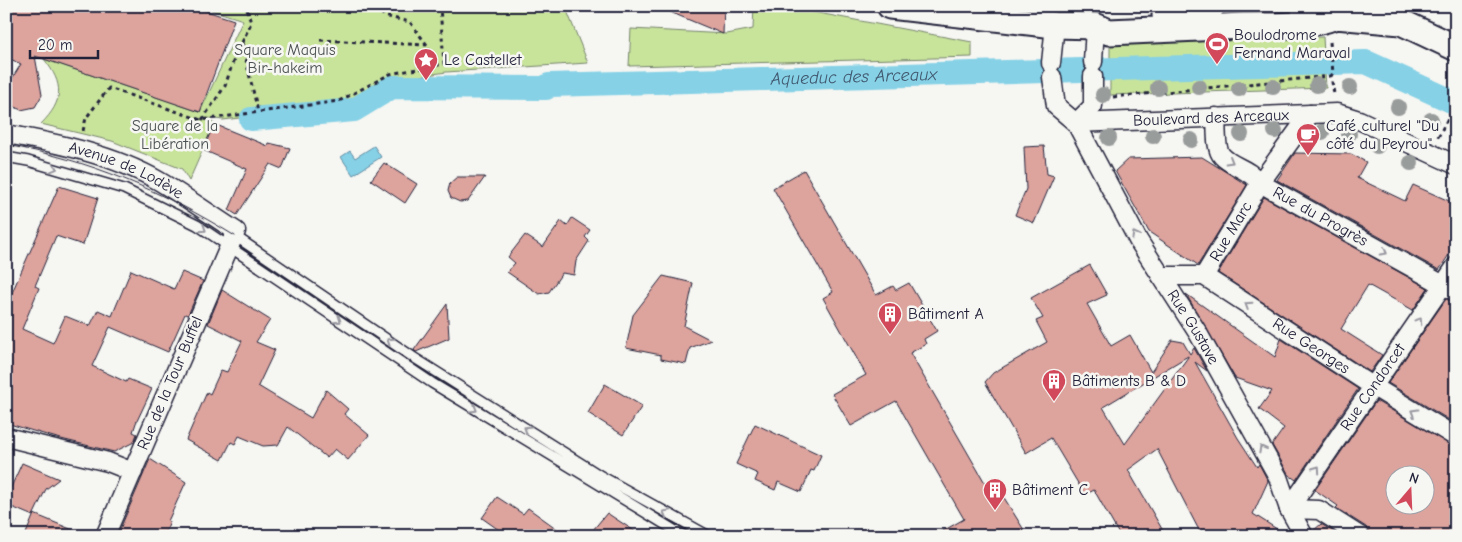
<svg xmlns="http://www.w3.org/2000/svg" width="1462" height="542" font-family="'Comic Neue',sans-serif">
<rect width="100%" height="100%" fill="#f6f6f2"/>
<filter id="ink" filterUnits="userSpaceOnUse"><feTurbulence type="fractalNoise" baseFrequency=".02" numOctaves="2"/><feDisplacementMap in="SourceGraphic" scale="10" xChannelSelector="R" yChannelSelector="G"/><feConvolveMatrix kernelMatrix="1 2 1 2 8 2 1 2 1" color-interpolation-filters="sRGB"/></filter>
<g filter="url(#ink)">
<!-- green -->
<path fill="#c8e49b" stroke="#75836b" d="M199,6h366l23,57 -142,9 -68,11 -30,22 -125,15 -15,-2 6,6 -25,57 -7,-12 -70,-28 -71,-17c23,-23 23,-40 3,-65l156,53 43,-92z
M754,6h27l191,36v15l-343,9 2,-37 96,5 26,-5z
M1323,37l3,51 -216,7v-51z"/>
<!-- water -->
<path fill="#86d1e6" stroke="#5e8ba2" d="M374,146l7,11 -28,18 -12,-18 9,-6 5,7z"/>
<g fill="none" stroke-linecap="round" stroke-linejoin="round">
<!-- canal -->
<path stroke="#86d1e6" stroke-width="24" id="s1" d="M251,119l103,-9 38,-23 154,1 3,-3 817,-23 90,41"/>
</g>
<!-- building -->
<path fill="#dda39d" stroke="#22223b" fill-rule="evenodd" d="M12,6h179l43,14 -34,92 -165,-56 7,39 -7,12 -14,3 -8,-4 -7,-11 2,-10 13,-21 -15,-7v-37z
M724,6l-1,28 -65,-27v-1z
M214,124l54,22 1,-3 21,5 -8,21 -12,-5 -33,51 -8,-5 18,-41 -44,-19z
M1044,146l3,28 7,2 -20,47 -19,-8 11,-26 -2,-42z
M1295,153l56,1 15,8 -9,16 48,23 8,-16 43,19v40l-17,26 -162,-90z
M1202,157l45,28 -49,80 -49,-33 -34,-61 13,-12z
M384,163l33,21 -12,19 -34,-23z
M804,170l72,125 17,-9 3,4 13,-7 28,48 -13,8 2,5 -16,9 85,147 8,-4 21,34 -9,6h-81l30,-17 -68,-118 -45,25 -19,-32 34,-19 -43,-77 10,-6 -60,-104z
M457,177h28l-17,24 -8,1 -9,-4 -3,-7 2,-8z
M59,186l39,12 -15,47 -27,-9 -21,50 4,2 -17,41 31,14 12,-27 25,10 8,-16 14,6 19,-46 43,19 8,-17 21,9 -15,34 -3,-1 -17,38 -58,-25 -18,39 34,16 2,-3 24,10 -16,34 -3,9 4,2 -3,8 -20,10 -57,-14 -51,-15v-128l4,2z
M1264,197l164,91 -15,22 -45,-25 -27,44 41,26 -12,17 -152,-99z
M572,218l18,12 -5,7 4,4 -13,20 -2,14 -12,-2 -13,19 -10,2 -32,-22 8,-9 -7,-6 17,-22 18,12 18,-26 6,5z
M1090,265l17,30 -20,9 24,42 19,-11 21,37 21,-32 11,2 7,12 4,-6 13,23 -12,-9 43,76 19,29 2,-3 9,17 -15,33 35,22h-86l-45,-87 -29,21 38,66h-46l-26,-46 -9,5 -34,-57 -25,15 -41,-71 8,-9 54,-31 -11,-21 7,-3 -12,-20zM1188,356v1l-63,87 -22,-37z
M663,276l30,7 -9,43 27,14 -21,8 -4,16 -25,-5v-4l-35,-7 7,-33z
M222,290l48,30 -14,22 19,8 -17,36 53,32 15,-28 22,19 -4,5 25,21 -21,25 -13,-11 -8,9 -39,-31 -10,18 -15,1 -24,-10 -4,8 -4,-2 -9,18 -36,-20 21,-48 3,2 11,-24 6,2 15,-31 -34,-17z
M1186,294l89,63 6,-18 77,50 -62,91 -7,-5 -17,-30 12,-17 -25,-19 13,-18 -37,-13z
M1446,299l10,4v121l-68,-41z
M447,304l2,34 -33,14 -2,-2z
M605,384l37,22 -19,29 -35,-22z
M1376,401l80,47v88h-85l-5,-9 -30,-19 2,-2 -23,-16zM1394,474h30v30h-30z
M755,424l66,31 -7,16 -3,-1 -10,22 -23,-10 -3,8 -20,-9 3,-7 -22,-10z
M150,459l36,23 -18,39 2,1 -6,14h-47z
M22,463l37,16 -13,10 -13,27 -26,-11 4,-8 -4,-1z
M497,497l26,17 5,-6 39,28h-68v-6l-17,-12z
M607,513l9,6 26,17h-54z
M34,514l51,21v1h-60z
M1321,524l19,12h-25l-2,-5z"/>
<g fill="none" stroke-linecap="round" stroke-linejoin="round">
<!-- lane casing -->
<g stroke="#22223b" stroke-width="12">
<path id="lane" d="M6,157l22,4 96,28 73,36 235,158 252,153
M235,236l178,121 188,119 108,60"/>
</g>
<!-- street casing -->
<g stroke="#22223b" stroke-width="21">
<g id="street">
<path d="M1093,62l2,-36"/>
<path d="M1051,63l4,-38"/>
<path id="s2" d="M1052,77l4,29 20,17 62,117 60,93 80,144 11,32 15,27"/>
<path id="s3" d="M1216,117c1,10 -1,32 6,39 10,11 26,12 38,27l196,109"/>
<path id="s4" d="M1076,123l261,-10 22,7 97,45"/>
<path d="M1076,123l17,-17v-30"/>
<path id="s5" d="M6,134c51,9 108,21 153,47 27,16 52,34 77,50l-131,305"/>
<path id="s6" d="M1161,276h43l170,111 82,50"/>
<path id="s7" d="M1204,276l56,-93 50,-69"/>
<path d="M6,437l102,25 25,10"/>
<path id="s8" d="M1289,509l167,-243"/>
<path d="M1289,509l30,1 41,26"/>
</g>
</g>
<!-- secondary casing -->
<g stroke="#22223b" stroke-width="29">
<path id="secondary" d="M890,6l165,19 40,1 14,6c45,-2 90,-4 135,-6 32,-1 61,2 92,-10
M1303,6l33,10 65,6
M1165,15l23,-1 24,-8
M1386,15l70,33"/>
</g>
<!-- path -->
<path stroke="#22223b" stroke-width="3" stroke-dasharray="4 4" stroke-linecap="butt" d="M376,6l8,10 26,6 17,23 7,22
M320,40l107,5
M1330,42l3,31 -2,3 3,18
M242,43l16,69
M1113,97l218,-21
M202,120l23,-34 8,-24 18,-39 -5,-17
M83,131l3,-13 23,-30 92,32 138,-19 51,-27 54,-10 -4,-58
M1438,137l18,-34"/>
<!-- lane -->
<use href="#lane" stroke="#f6f6f2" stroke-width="9"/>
<!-- street -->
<use href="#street" stroke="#f6f6f2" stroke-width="18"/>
<!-- secondary -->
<use href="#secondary" stroke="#f6f6f2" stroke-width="25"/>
<!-- tram -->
<path stroke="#22223b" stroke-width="1" d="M6,145c85,15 156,46 229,91"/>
</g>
<!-- trees -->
<g fill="#989c9b">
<circle cx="1317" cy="85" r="8"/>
<circle cx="1199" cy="87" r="8"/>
<circle cx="1273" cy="87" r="8"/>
<circle cx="1350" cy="87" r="8"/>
<circle cx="1158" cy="88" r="8"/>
<circle cx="1239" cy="89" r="8"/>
<circle cx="1103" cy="95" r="8"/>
<circle cx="1398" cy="107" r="8"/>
<circle cx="1431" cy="120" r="8"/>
<circle cx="1275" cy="131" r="8"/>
<circle cx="1322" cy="132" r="8"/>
<circle cx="1241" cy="134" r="8"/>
<circle cx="1349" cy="134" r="8"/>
<circle cx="1153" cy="136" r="8"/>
<circle cx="1109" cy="138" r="8"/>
<circle cx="1191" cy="140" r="8"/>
<circle cx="1377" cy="146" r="8"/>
<circle cx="1411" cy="163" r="8"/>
</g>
<!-- one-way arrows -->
<defs><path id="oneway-chevron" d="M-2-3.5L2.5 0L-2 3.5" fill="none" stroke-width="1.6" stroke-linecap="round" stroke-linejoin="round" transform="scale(1.25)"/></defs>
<g stroke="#9797a0">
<use href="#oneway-chevron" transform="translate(1230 161) rotate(30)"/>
<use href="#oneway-chevron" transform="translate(54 168) rotate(15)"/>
<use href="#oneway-chevron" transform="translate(203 229) rotate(33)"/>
<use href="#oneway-chevron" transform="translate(1135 235) rotate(-119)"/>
<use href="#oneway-chevron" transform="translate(1384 252) rotate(29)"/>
<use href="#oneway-chevron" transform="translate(1248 305) rotate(-147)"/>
<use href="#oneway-chevron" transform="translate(338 320) rotate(34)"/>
<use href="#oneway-chevron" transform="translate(1419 321) rotate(-56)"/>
<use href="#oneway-chevron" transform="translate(390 341) rotate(-146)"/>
<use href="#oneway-chevron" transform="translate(474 409) rotate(32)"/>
<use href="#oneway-chevron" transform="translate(1414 412) rotate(-149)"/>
<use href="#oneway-chevron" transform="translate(527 429) rotate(-148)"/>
<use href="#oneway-chevron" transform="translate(1262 449) rotate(-119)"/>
<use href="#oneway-chevron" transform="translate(1317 469) rotate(-55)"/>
<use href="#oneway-chevron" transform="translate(666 513) rotate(-151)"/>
</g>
</g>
<!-- icons -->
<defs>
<g id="stadium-pin" transform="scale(1.25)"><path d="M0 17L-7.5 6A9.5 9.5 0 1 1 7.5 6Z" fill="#d1495b" stroke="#f6f6f2"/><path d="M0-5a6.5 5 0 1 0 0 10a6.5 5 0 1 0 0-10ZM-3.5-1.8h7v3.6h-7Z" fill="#fff"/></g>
<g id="sight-pin" transform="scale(1.25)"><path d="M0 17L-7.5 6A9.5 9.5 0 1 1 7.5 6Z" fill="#d1495b" stroke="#f6f6f2"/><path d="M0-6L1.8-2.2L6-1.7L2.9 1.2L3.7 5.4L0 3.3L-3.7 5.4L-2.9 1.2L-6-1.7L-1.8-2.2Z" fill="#fff"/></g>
<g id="cafe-pin" transform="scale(1.25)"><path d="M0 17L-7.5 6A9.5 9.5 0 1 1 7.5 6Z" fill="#d1495b" stroke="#f6f6f2"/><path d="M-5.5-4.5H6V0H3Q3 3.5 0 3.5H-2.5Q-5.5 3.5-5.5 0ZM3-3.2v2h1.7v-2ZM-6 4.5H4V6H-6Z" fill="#fff"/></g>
<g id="building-pin" transform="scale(1.25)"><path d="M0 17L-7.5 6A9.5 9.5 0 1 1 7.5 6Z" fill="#d1495b" stroke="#f6f6f2"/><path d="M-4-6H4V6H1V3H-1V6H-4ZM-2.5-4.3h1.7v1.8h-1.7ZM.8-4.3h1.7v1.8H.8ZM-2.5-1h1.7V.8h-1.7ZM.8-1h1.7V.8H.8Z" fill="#fff"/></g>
</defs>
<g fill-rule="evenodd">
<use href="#stadium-pin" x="1217" y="44"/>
<use href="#sight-pin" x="426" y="60"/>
<use href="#cafe-pin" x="1308" y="135"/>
<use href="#building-pin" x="890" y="314"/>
<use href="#building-pin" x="1054" y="381"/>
<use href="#building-pin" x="995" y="490"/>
</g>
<g text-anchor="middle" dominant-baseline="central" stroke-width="5" stroke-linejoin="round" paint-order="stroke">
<!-- poi labels -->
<g font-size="16" fill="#22223b" stroke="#f6f6f2" text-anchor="start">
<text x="1234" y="35">Boulodrome<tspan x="1234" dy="18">Fernand Maraval</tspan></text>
<text x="444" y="60">Le Castellet</text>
<text x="1326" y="126">Café culturel "Du<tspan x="1326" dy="18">côté du Peyrou"</tspan></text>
<text x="908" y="314">Bâtiment A</text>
<text x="1072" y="381">Bâtiments B &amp; D</text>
<text x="1012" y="490">Bâtiment C</text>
</g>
<!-- park labels -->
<g font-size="16" fill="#4c5253" stroke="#f6f6f2">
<text x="285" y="50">Square Maquis<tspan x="285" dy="18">Bir-hakeim</tspan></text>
<text x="175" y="126">Square de la<tspan x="175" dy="18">Libération</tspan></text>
</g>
<!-- street labels -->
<g font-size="16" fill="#22223b" stroke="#f6f6f2">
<text stroke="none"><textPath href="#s4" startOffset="135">Boulevard des Arceaux</textPath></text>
<text stroke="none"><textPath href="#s5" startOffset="126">Avenue de Lodève</textPath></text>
<text stroke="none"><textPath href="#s3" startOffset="156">Rue du Progrès</textPath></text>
<text stroke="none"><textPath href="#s7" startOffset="52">Rue Marc</textPath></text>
<text stroke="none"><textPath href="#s2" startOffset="291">Rue Gustave</textPath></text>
<text stroke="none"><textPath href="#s6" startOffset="171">Rue Georges</textPath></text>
<text transform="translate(170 383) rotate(-67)">Rue de la Tour Buffel</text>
<text stroke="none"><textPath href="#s8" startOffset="148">Rue Condorcet</textPath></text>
</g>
<!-- water labels -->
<g font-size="18" font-style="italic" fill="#40576e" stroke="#f6f6f2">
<text stroke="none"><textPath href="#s1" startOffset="611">Aqueduc des Arceaux</textPath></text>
</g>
</g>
<!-- margin -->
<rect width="1462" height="542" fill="none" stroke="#f6f6f2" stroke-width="25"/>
<rect x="12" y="12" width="1437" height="517" fill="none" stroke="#22223b" stroke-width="2" filter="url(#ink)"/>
<!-- north arrow -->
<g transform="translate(1410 490) rotate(19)"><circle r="24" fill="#f6f6f2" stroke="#a1a1a9"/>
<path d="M0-4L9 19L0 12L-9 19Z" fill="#d1495b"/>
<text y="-8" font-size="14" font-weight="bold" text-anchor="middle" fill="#22223b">N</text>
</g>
<!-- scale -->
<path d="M30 50v8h68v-8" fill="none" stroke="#22223b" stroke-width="2.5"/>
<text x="38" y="50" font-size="15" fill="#22223b" stroke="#f6f6f2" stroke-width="4" paint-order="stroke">20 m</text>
</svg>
